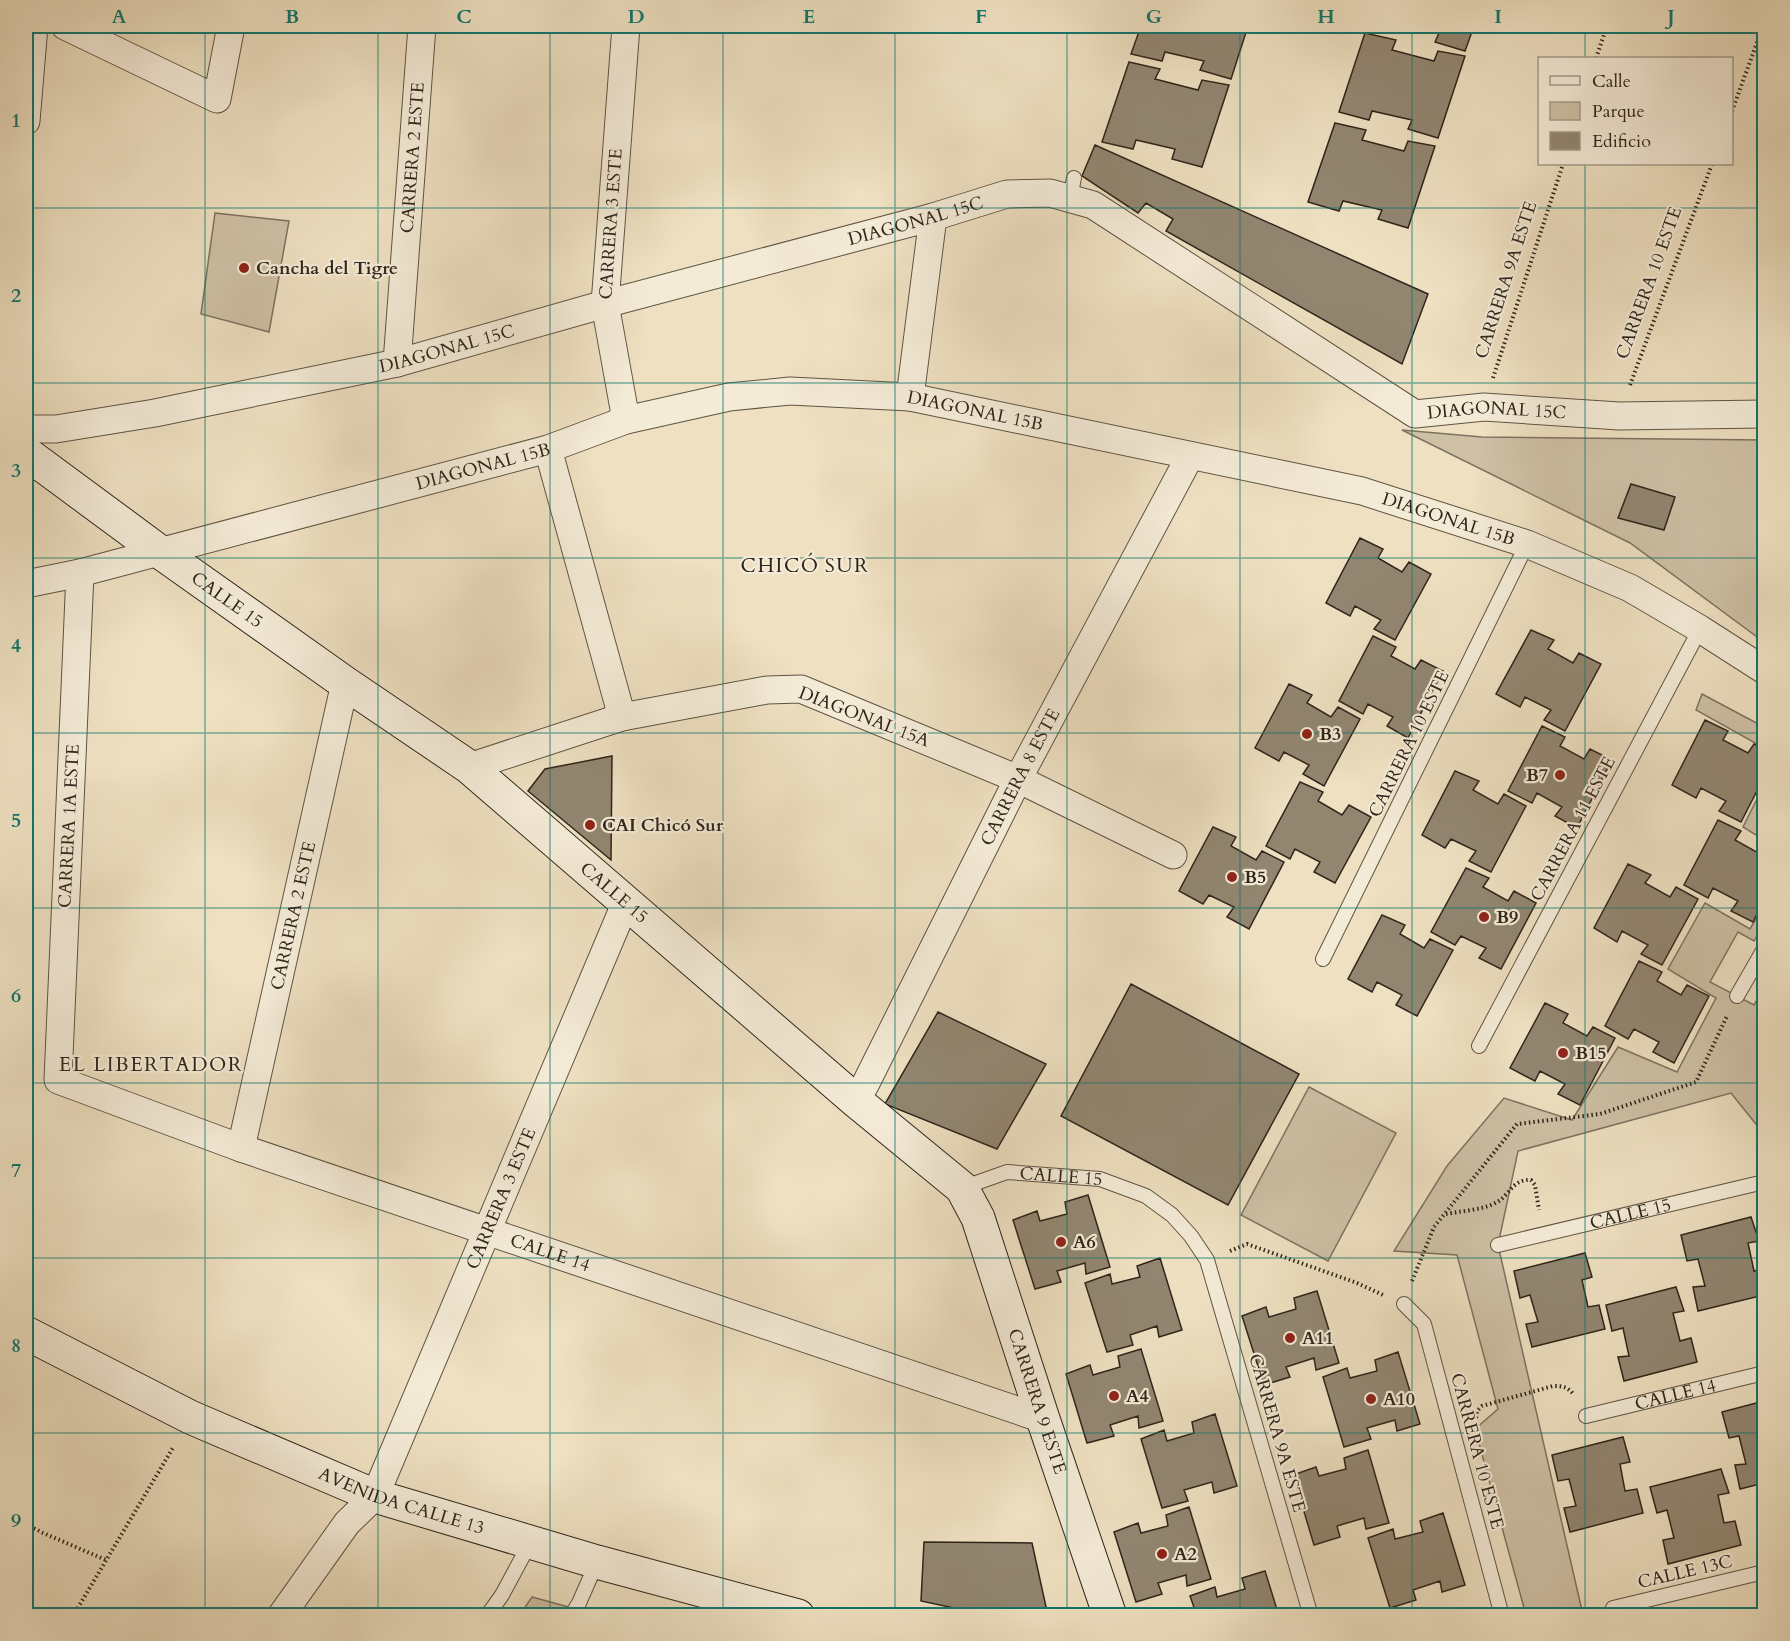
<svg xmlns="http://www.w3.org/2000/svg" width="1790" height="1641" font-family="Cardo,serif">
<rect width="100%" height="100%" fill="#eee0c1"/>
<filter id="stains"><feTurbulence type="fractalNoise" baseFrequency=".00333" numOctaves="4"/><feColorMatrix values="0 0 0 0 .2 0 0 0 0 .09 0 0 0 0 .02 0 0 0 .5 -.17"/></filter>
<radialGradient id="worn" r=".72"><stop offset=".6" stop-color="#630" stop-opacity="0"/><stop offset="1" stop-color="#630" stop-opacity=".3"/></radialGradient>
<!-- green -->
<path fill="#cec0a5" stroke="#7e7260" stroke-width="1.5" d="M215,213l74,8 -20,111 -68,-18z
M1402,430l80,7 282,3v202l-134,-99z
M1702,694l62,33v21l-68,-38z
M1764,785v55l-21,-13z
M1705,903l45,26 14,-24v18l-10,18 -16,-9 -28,50 44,23 10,-18v147l-33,-41 -213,58 -20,94 85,370h-57l-51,-186 23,-20 -41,-154 -63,-4 53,-85 57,-68 68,22 46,-73 59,25 39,-74 -48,-29z
M1309,1087l87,46 -68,128 -87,-46z
M532,1597l66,18 -79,1z"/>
<!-- building -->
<path fill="#928671" stroke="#2f251b" stroke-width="1.5" d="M1141,26h107l-17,53 -31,-9 4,-9 -39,-9 -3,9 -31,-7z
M1365,26h34l-3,7z
M1407,26h67l-9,25 -30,-9 4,-9z
M1365,33l31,7 -4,10 42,11 4,-10 27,5 -27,82 -30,-9 4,-9 -40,-9 -3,9 -30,-8z
M1129,62l31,7 -5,10 43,11 4,-10 27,5 -27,82 -30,-8 3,-10 -39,-9 -3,9 -31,-7z
M1335,123l31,7 -4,10 42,11 4,-10 27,5 -27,82 -30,-9 4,-9 -39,-9 -4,10 -31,-9z
M1095,145l333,149 -26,70 -236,-133 7,-12 -27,-16 -8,10 -56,-37z
M1631,484l44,13 -11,33 -46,-12z
M1360,538l23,11 -5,9 24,14 7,-10 22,12 -36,66 -21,-11 7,-9 -26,-14 -5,10 -24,-13z
M1531,630l23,10 -6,9 25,14 6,-10 22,11 -36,67 -21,-11 7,-10 -26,-13 -5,10 -24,-13z
M1373,636l23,11 -5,9 24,13 6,-9 22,11 -35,67 -21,-12 6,-9 -25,-13 -5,10 -24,-13z
M1289,684l23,11 -5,8 24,14 7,-10 22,12 -36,67 -21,-12 6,-9 -25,-13 -5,9 -24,-13z
M1705,720l23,11 -5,9 25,13 6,-9 10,5v28l-23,45 -22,-11 7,-10 -25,-13 -5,10 -24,-13z
M1542,726l23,11 -5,9 24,13 6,-10 22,11 -35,68 -22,-12 7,-9 -25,-14 -5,10 -24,-12z
M612,756l-1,104 -83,-69 17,-22z
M1455,771l24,10 -6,9 25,14 6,-10 22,12 -35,66 -22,-11 7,-10 -25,-12 -6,9 -23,-13z
M1300,782l23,10 -5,9 24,14 7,-10 22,12 -36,66 -21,-11 6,-10 -25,-13 -5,10 -24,-13z
M1718,820l23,11 -6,9 25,14 4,-7v53l-11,22 -22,-11 7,-10 -25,-13 -5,10 -24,-13z
M1213,827l23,10 -5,9 25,14 6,-9 22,11 -35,67 -22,-12 7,-10 -25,-12 -6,9 -24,-13z
M1628,864l23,11 -6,8 25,14 6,-10 22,12 -36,66 -21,-11 7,-9 -26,-14 -5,11 -23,-14z
M1466,868l23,10 -6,9 25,14 6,-10 22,12 -35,66 -22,-11 7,-10 -25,-12 -6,9 -24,-13z
M1382,915l23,10 -5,9 24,14 6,-9 23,11 -36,66 -21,-11 6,-10 -25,-13 -5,10 -24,-13z
M1639,961l23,11 -5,9 24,14 6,-10 22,11 -35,67 -21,-11 6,-10 -25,-13 -6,10 -23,-13z
M1131,984l168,90 -71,131 -167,-89z
M1545,1003l23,11 -5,9 24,13 6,-9 22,11 -35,67 -22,-11 7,-10 -25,-13 -5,10 -25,-13z
M938,1012l108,52 -49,85 -112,-45z
M1088,1195l22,72 -24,7 -1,-11 -28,8 4,11 -26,7 -22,-69 24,-9 3,10 27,-7 -2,-12z
M1751,1217l8,24 -11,2 6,28 10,-2v26l-66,16 -5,-24 12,-1 -7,-27 -11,2 -6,-26z
M1585,1253l7,24 -10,3 6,27 11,-2 6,24 -73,18 -6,-23 12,-2 -8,-27 -10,3 -6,-27z
M1160,1258l22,72 -23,7 -2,-11 -27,9 3,10 -26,7 -22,-69 25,-9 2,10 28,-7 -3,-11z
M1676,1287l8,24 -11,2 7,28 11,-3 6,24 -73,19 -6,-24 11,-1 -6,-28 -11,3 -6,-26z
M1317,1291l22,72 -23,7 -2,-12 -28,9 4,10 -26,8 -22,-69 24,-9 3,10 27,-8 -2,-11z
M1141,1349l22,72 -24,7 -1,-12 -28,9 4,11 -27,7 -21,-69 24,-9 3,10 27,-8 -2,-11z
M1398,1352l22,72 -23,7 -2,-11 -28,8 4,11 -27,8 -21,-70 24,-9 3,10 27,-7 -2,-11z
M1764,1401v82l-24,6 -5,-24 11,-1 -7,-28 -10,2 -7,-26z
M1215,1414l22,72 -23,7 -2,-11 -28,8 4,11 -26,7 -21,-69 23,-9 3,11 27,-8 -2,-11z
M1623,1437l7,25 -10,2 5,27 12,-2 6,24 -73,19 -6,-24 12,-2 -7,-27 -11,2 -6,-26z
M1368,1450l21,73 -23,6 -2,-11 -27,8 3,11 -26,8 -21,-70 23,-8 3,9 27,-7 -2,-11z
M1721,1469l8,24 -11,2 6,28 11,-2 6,24 -73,19 -5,-24 11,-2 -7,-28 -10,3 -7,-26z
M1189,1507l22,72 -24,7 -1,-11 -28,8 4,11 -26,8 -22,-70 24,-9 3,10 27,-7 -2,-11z
M1443,1513l22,72 -23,7 -2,-11 -27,9 3,10 -26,8 -22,-70 25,-9 2,10 28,-7 -3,-11z
M924,1542l108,1 16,73h-57l-70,-15z
M1265,1571l14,45h-82l-7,-20 25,-9 2,10 28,-8 -3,-11z"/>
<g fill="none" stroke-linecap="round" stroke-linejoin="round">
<!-- lane casing -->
<g stroke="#5f5444" stroke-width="16">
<g id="lane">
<path d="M1070,198l4,-20"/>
<path d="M1323,959l204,-415"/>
<path d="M1737,996l27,-47"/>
<path d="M1479,1046l221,-417"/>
<path id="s1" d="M962,1188l45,-16 93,7 46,17 26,19 19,21 16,24 104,356"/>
<path id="s2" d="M1498,1245l266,-63"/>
<path d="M1404,1304l20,20 78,292"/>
<path id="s3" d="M1586,1416l178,-43"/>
<path d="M1613,1608l151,-36"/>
<path d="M487,1616l15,-21 28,-52"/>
<path d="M571,1616l8,-13 18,-41"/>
</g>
</g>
<!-- street casing -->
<g stroke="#5f5444" stroke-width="29">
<g id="street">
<path d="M65,26l152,73 14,-73"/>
<path d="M626,26l-21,278 21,116"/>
<path d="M26,121l8,-95"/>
<path id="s4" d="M397,363l25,-337"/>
<path d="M910,397l23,-180"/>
<path id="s5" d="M26,429h30l99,-16 242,-50 208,-59 328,-87 74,-23 43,-1 43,12 322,209 69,-7 135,9 145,-2"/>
<path d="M548,449l74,268"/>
<path id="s6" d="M80,573l-22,507 183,68 802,271"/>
<path id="s7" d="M26,584l54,-11 468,-124 78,-29 103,-23 61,-6 120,6 452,94 165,53 103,44 70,41 64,41"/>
<path d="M469,767l153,-50 145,-27 34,-1 217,90 155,76"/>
<path id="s8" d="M856,1101l10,-18 152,-304 172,-323"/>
<path id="s9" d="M241,1148l104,-465"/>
<path id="s10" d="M281,1616l66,-93 28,-27 251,-594"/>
</g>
</g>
<!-- secondary casing -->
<g stroke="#2f251b" stroke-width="35">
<g id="secondary">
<path id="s11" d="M26,453l134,99 185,131 124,84 387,334 106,87 16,30 65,201 67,197"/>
<path id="s12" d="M26,1333l164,84 185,79 222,66 201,54"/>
</g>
</g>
<!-- path -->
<path stroke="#2f251b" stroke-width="4" stroke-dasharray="1.5 3" stroke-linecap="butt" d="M1596,58l11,-32
M1732,111l31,-85
M1493,378l70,-214
M1630,385l82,-221
M1446,1214c14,-3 38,-4 51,-12 13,-7 15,-23 34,-22l4,5 4,25
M1230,1251l17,-7 110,39 26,12
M1412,1281l22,-54 83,-103 83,-10 96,-32 31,-66
M1476,1418l1,-7 5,-5 71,-20c10,0 15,1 21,9
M26,1524l17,9 63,27
M73,1616l101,-170"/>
<!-- lane -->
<use href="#lane" stroke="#f4ebd7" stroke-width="14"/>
<!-- street -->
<use href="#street" stroke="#f4ebd7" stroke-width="27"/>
<!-- secondary -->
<use href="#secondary" stroke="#f4ebd7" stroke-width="33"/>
</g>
<!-- grid -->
<path fill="none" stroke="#0f766e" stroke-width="1.5" stroke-opacity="0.55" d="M205,26v1590M378,26v1590M550,26v1590M723,26v1590M895,26v1590M1067,26v1590M1240,26v1590M1412,26v1590M1585,26v32M1585,164v1452M26,208h1738M26,383h1738M26,558h1738M26,733h1738M26,908h1738M26,1083h1738M26,1258h1738M26,1433h1738"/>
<!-- markers -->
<g fill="#8f2418" stroke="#f4ebd7" stroke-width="2">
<circle cx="244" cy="268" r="6"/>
<circle cx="1307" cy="734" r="6"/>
<circle cx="1560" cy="775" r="6"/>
<circle cx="590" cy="825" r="6"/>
<circle cx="1232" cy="877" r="6"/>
<circle cx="1484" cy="917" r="6"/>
<circle cx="1563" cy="1053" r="6"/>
<circle cx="1061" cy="1242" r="6"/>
<circle cx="1290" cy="1338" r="6"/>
<circle cx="1114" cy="1396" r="6"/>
<circle cx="1371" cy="1399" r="6"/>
<circle cx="1162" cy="1554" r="6"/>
</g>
<g text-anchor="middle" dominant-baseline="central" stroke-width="4.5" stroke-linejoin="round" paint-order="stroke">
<!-- street labels -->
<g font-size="18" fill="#2f251b" stroke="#f4ebd7">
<text stroke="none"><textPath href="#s4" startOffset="206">CARRERA 2 ESTE</textPath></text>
<text stroke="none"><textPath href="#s5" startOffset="915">DIAGONAL 15C</textPath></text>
<text transform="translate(611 224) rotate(-86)">CARRERA 3 ESTE</text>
<text transform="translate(1506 280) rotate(-72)">CARRERA 9A ESTE</text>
<text transform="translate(1649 283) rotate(-70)">CARRERA 10 ESTE</text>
<text stroke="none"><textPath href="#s5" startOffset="429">DIAGONAL 15C</textPath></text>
<text stroke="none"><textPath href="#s7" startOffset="976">DIAGONAL 15B</textPath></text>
<text stroke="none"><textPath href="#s5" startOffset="1564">DIAGONAL 15C</textPath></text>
<text stroke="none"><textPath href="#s7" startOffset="472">DIAGONAL 15B</textPath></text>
<text stroke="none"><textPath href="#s7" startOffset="1462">DIAGONAL 15B</textPath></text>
<text stroke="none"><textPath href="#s11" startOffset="249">CALLE 15</textPath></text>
<text transform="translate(864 717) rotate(21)">DIAGONAL 15A</text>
<text transform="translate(1409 744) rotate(-64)">CARRERA 10 ESTE</text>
<text stroke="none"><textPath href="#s8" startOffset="363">CARRERA 8 ESTE</textPath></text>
<text transform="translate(69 826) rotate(-87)">CARRERA 1A ESTE</text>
<text transform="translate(1573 829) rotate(-62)">CARRERA 11 ESTE</text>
<text stroke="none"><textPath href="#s11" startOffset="735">CALLE 15</textPath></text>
<text stroke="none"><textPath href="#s9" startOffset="238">CARRERA 2 ESTE</textPath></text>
<text stroke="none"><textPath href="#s1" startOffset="102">CALLE 15</textPath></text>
<text stroke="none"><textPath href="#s10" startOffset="476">CARRERA 3 ESTE</textPath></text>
<text stroke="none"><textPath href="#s2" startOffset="136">CALLE 15</textPath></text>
<text stroke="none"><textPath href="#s6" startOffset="1029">CALLE 14</textPath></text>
<text stroke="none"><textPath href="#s3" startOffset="92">CALLE 14</textPath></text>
<text stroke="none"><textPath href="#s11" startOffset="1418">CARRERA 9 ESTE</textPath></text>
<text transform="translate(1277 1433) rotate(74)">CARRERA 9A ESTE</text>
<text transform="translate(1477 1451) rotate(75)">CARRERA 10 ESTE</text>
<text stroke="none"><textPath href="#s12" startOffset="412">AVENIDA CALLE 13</textPath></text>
<text transform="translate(1685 1572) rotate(-13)">CALLE 13C</text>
</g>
<!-- poi labels -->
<g font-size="18" font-weight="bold" fill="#2f251b" stroke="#f4ebd7" text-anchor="start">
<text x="256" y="268">Cancha del Tigre</text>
<text x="1319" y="734">B3</text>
<text x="1548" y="775" text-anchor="end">B7</text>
<text x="602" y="825">CAI Chicó Sur</text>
<text x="1244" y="877">B5</text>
<text x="1496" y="917">B9</text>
<text x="1575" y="1053">B15</text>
<text x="1073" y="1242">A6</text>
<text x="1302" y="1338">A11</text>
<text x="1126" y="1396">A4</text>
<text x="1383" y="1399">A10</text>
<text x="1174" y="1554">A2</text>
</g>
<!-- neighbourhood labels -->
<g font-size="20" letter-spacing="1.5" fill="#2f251b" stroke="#f4ebd7">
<text x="805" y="565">CHICÓ SUR</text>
<text x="151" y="1064">EL LIBERTADOR</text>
</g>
</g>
<!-- margin -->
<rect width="1790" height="1641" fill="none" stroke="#eee0c1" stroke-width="66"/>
<!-- legend -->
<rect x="1538" y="57" width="195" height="108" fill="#f4ebd7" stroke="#a59c8c" stroke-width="1.5"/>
<rect x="1550" y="76" width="30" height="9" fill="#f4ebd7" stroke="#a59c8c" stroke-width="1.5"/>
<text x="1592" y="87" font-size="18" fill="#2f251b">Calle</text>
<rect x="1550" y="102" width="30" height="18" fill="#cec0a5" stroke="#a59c8c" stroke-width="1.5"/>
<text x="1592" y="117" font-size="18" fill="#2f251b">Parque</text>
<rect x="1550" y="132" width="30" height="18" fill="#928671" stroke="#a59c8c" stroke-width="1.5"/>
<text x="1592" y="147" font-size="18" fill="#2f251b">Edificio</text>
<rect x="33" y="33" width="1724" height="1575" fill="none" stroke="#0f766e" stroke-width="2"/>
<g font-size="20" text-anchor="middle" font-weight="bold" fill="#0f766e">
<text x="119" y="23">A</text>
<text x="292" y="23">B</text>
<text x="464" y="23">C</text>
<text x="636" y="23">D</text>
<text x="809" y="23">E</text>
<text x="981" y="23">F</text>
<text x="1154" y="23">G</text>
<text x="1326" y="23">H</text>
<text x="1498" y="23">I</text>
<text x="1671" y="23">J</text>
<text x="16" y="127">1</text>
<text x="16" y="302">2</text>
<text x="16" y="477">3</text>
<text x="16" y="652">4</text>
<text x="16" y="827">5</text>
<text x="16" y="1002">6</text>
<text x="16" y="1177">7</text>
<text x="16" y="1352">8</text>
<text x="16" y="1527">9</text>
</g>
<rect width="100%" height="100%" filter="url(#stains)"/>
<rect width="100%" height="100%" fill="url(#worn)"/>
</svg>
